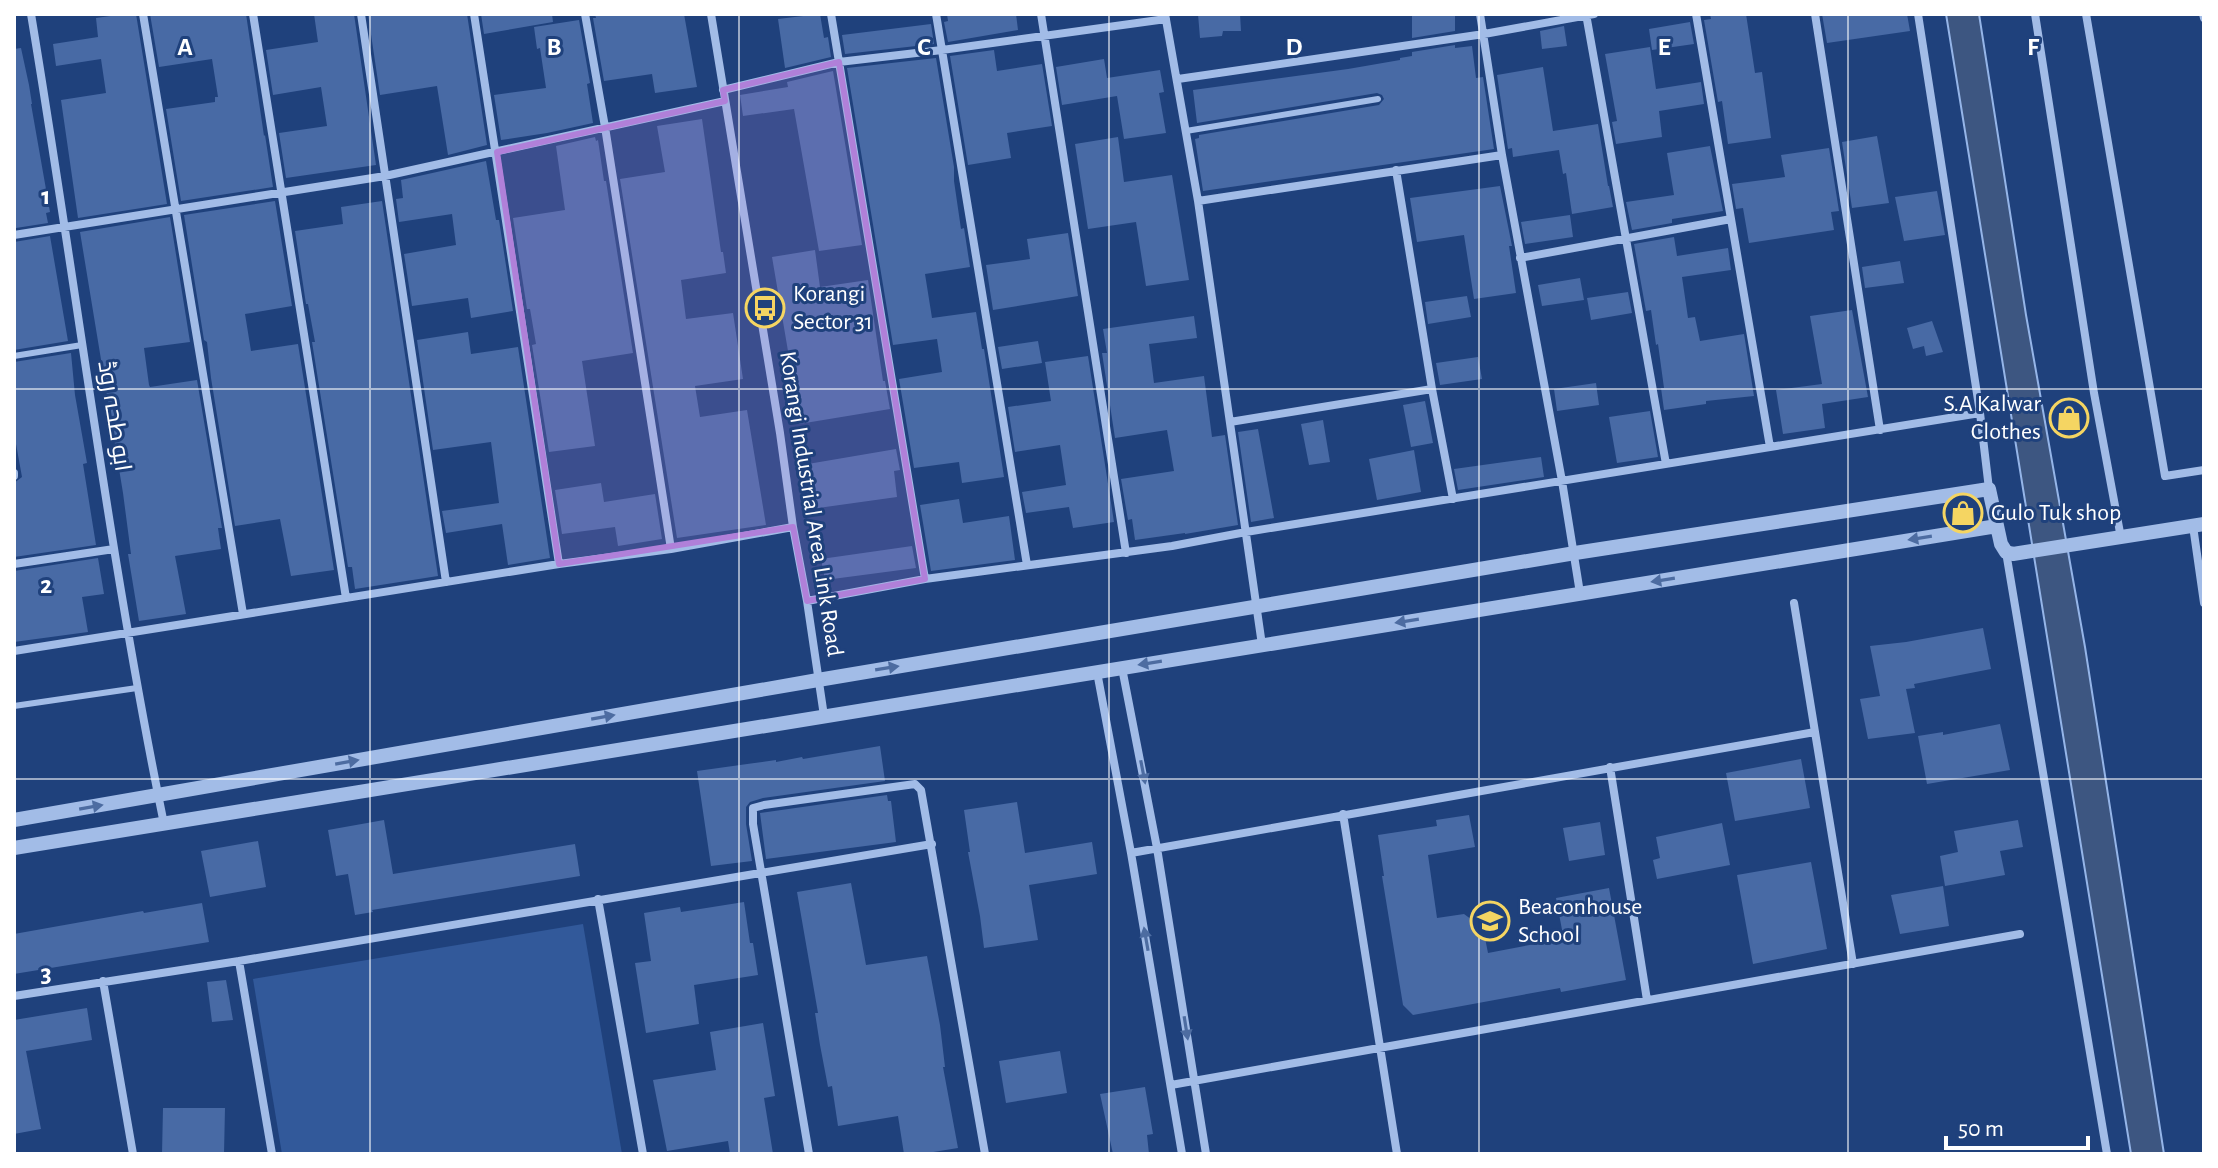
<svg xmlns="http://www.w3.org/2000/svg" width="2218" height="1168" font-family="'Alegreya Sans',Cairo,sans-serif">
<rect width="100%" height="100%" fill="#1f417c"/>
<!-- green -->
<path fill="#32599a" d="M583,924l39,230h-340l-29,-175z"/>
<!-- water -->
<path fill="#3d5681" stroke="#95b5e8" stroke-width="2" d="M1946,14h33l47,301 59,332 79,507h-33z"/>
<!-- building -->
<path fill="#486aa5" d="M125,14h11l31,190 -89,14 -17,-118 45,-7 -5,-34 -45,7 -3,-22 45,-7 -2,-19z
M150,14h96l18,122 1,-1 8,52 -92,14 -15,-92 49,-7v-5h3l-6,-38 -53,8z
M314,14h40l22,151 -90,13 -7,-45 48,-7 -6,-39 -48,8 -7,-45 52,-8z
M368,14h99l20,131 -39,10 -11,-69 -57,9z
M481,14h71l1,8 -69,12z
M595,14h89l13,73 -42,6 -3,-19 -48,7 -11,-63h3z
M820,14l4,24 4,-1 3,20 -46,11 -7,-49z
M947,14h69l2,16 -70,12 -4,-20 4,-1z
M1198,14h42l1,17h-18l-1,5 -22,2z
M1412,14h43v17l-43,7z
M1710,14h36l9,59 7,-1 9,66 -43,6 -6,-43 -4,1 -14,-82 7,-1z
M1822,14h85l3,17 -83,12z
M579,20l11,63 -3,1 6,39 -46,10 -46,7 -7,-45 52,-7 -6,-40 -3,1 -3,-22z
M1690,22l4,22 -42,6 -3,-21z
M931,24l3,20 -89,10 -3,-19z
M1564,26l3,20 -25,3 -2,-18z
M1455,45v3l17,-2 4,32 7,-1 11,72 -291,42 -8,-52 4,-1v-3l180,-30 5,-6 -2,-4 -5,-2 -180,30 -4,-33 155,-21 52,-9v-2l12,-2v-4z
M1650,47l6,42 45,-7 3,22 -45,7 3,26 -46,7 -4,-22 5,-1 -12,-67z
M21,48l8,37 3,19h-1l19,108 -4,1 2,10 -32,5 -2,-14v-165z
M994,50l3,21 45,-7 10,62 -45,7 4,25 -43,7 -18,-109z
M936,58l18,109v14l7,48 3,-1 6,39 -45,7 7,44 44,-6 6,37h2l20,128 -42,6 -3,-21 -45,6 -15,-89 43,-7 -5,-33 -44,6 -46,-277z
M1104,59l3,19 53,-8 4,22 -5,1 7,40 -42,6 -7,-43 -55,9 -6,-38z
M1543,67l10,64 45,-7 10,62h1l4,21 -41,7 -6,-41 -3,1 -4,-24 -46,7 -1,-9 -4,1 -11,-74z
M833,71l29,174 -43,6 -25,-142 -51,7 -3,-21 48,-8 -1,-5z
M702,119l19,133h2l3,21 -45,7 5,39 47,-6 10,66 -48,7 5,31 47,-7 19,115 -89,13 -57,-359 45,-7 -8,-46z
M1877,136l12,67 -37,5 -10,-66z
M595,137l1,4 2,-1 6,41h2l27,172 -51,8 13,85 -46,6 -17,-107 4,-1 -6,-35h-3l-14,-91 52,-8 -9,-64z
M1118,137l6,45 48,-7 17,105 -43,6 -10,-64 -48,7 -13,-85z
M1710,146l13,65 -51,8v4l-40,7 -6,-28 48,-7 -7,-42z
M1829,148l10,63 -8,1 3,18 -85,13 -6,-35 -7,1 -4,-25 53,-7 -4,-22z
M486,161l10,59h3l14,91 -42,7 -3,-20 -56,8 -8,-52 52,-9 -4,-31 -53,8 -3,-23 7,-1 -2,-18z
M1500,186l12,60h-3l7,47 -42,6 -10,-64 -47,7 -7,-44z
M1937,191l8,44 -41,6 -9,-44z
M275,201l17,105 -47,8 6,37 47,-7 36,226 -43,6 -11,-57 -45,7 -24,-148 -4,-36 -3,-2 -20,-125z
M382,201l56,375 -83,13 -3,-22h-4l-36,-225h3l-7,-38h-2l-11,-73 48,-7 -2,-17z
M1570,215l3,22 -48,7 -4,-22z
M170,217l20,125 -46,6 5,37 1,2 47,-7 25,148h-4l3,21 -46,7 11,58 -47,7 -11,-67h3l-8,-61 -43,-261z
M1068,233l10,63 -85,14 -7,-45 44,-6 -3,-20z
M50,236l18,105 -54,9v-108z
M1674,237l3,19 51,-8 3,22 -49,7 6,41 7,-1 5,24 44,-7 10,62 -48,5v3l-42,6 -3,-22h3l-6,-44 -2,1 -5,-35 -5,1 -12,-67z
M815,250l5,37 48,-7 15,101h2l5,28 -91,15 -3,-23 -2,1 -5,-23 -3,-22h3l-17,-100z
M1900,261l4,22 -39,5 -3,-21z
M1580,278l4,22 -42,6 -4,-21z
M1628,292l4,21 -41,7 -4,-22z
M1467,296l4,21 -43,7 -3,-22z
M1852,310l16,87 -46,7 3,24 -42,6 -7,-44 46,-6 -12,-68z
M1194,316l3,22 -48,6 5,39 50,-7 8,61 13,-2 13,90 -53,9v-1l-50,7 -3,-21 -4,1 -7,-41 53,-8 -7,-41 -52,8 -13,-85h5l-4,-24z
M1932,321l11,31 -17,4 -2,-10 -11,3 -6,-21z
M468,332l3,22 47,-7 32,211 -42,7 -6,-41 -56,9 -4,-22 57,-8 -8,-61 -58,8 -16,-110z
M1038,341l4,22 -40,6 -4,-22z
M71,353l4,42 12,68 -4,1 13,81 -82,12v-74l8,-6 -8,-44v-71z
M1088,356l26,166 -41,6 -4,-21 -43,6 -4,-21 44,-7 -6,-40 -45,7 -7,-45 43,-6 -6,-39z
M1478,357l4,22 -42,6 -4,-22z
M1596,383l3,22 -42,6 -3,-22z
M1425,401l8,42 -22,4 -8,-42z
M1650,411l8,46 -41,6 -8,-46z
M1323,420l7,42 -21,3 -8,-41z
M1258,429l16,89 -23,4 -13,-90z
M896,449l4,21 -6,1 3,26 -86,12 -9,-44z
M1414,450l7,42 -44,8 -8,-41z
M1541,457l3,20 -86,13 -4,-21z
M601,483l3,19 51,-8 7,45 -44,7 -3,-19 -53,7 -7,-44z
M959,499l4,24 46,-7 6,44 -84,11 -11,-66z
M912,546l4,22 -91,12 -4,-21z
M98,558l6,36 -22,3 6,35 -74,10v-71z
M1983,628l8,41 -77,15 1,4 -9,1 9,44 -47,6 -8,-40 20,-3 -10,-50 36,-4z
M2000,724l10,46 -83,14 -9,-48 25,-4v3z
M880,746l5,35 -122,17 -13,4 -4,5v17l6,37 -41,5 -14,-95 79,-11v2l26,-5 1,2z
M1801,759l9,49 -75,13 -9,-48z
M887,795l1,6h3l5,41 -130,17 -6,-46z
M1017,802l8,51 67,-11 5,32 -68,11 9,55 -54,8 -4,-32 -12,-64h2l-6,-42z
M1469,815l6,32 -47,8 9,63 27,-4 19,14 5,25 47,-9 -1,-4 29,-5 -7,-37 53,-10 17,92 -65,12 -1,-4 -147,27 -10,-10 -21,-129h2l-6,-41 59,-9 -1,-6z
M384,820l9,54 182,-30 5,32 -208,34 1,2 -18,3 -7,-41 -12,2 -8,-46z
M2018,820l5,27 -23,4 5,24 -60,11 -5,-30 18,-4 -4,-21z
M1600,822l5,33 -36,6 -6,-33z
M1722,823l8,42 -73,14 -4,-19 7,-2 -4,-21z
M258,841l8,46 -56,10 -9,-46z
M1811,862l16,87 -74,15 -16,-89z
M851,883l15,82 61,-9 13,69 5,42h-2l15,81 -37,6h-17l-6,-38 -60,10 -6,-40 -4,1 -8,-42 -5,-32h3l-21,-121z
M1943,886l6,40 -49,8 -9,-39z
M744,902l6,41h3l5,32 -64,10 5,39 -53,9 -11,-70 16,-2 -7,-48 36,-6 1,5z
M202,903l7,39 -195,32v-40l129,-23 1,2z
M226,980l7,40 -21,2 -5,-40z
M87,1008l5,32 -66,11 15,78 -27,5v-114z
M763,1023l12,73 -11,2 9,56h-43l-2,-13 -61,10 -14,-71 63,-10 -6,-38z
M1060,1051l7,42 -61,10 -7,-42z
M1145,1087l8,47 -6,1 2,19h-36l-13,-60z
M163,1108h62l-1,46h-62z"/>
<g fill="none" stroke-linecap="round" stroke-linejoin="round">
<!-- service -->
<path stroke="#a2bce7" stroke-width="6" d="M1186,131l192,-32
M14,356l68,-11
M14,706l123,-18"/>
<!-- minor -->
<path stroke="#a2bce7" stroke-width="8" d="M31,14c45,270 78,542 133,810
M143,14l100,600
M253,14l93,584
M361,14l85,568
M474,14l85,550
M585,14l20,113 66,422
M711,14l69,419 13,94 14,74 17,115
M831,14l94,565
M936,14l91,551
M1041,14l85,539
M1165,14l33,187 64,444
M1480,14l22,141 60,326 18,112
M1586,14l80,450
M1696,14l74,433
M1815,14l65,416
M1918,14l62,399 9,76
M2035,14l59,379 27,145
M2086,14l79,462 39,-6
M2203,14l1,4
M1178,79l306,-45 110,-20
M723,90l116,-28 103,-12 224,-31
M1396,170l36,219 21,110
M1198,201l304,-46
M14,235l371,-59 340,-75
M1520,258l211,-39
M1230,422l202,-33
M14,473v3
M2193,526l11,77
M2006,552l101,602
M14,564l100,-15
M807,601l118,-22 247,-33 74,-14 734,-119
M1794,603l21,129
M14,651l545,-87 112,-15 122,-22
M1122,668l35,180 49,306
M1097,672l34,181 51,301
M1610,767l37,233
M1343,814l54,340
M1131,853l684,-121 38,232
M598,899l45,255
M239,961l33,193
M103,981l30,173
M14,996l225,-35 693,-117
M1171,1085l849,-151
M809,1154l-56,-330v-16l11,-3 151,-21 6,6 64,364"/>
<!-- tertiary -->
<path stroke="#a2bce7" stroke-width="14" d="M14,820l804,-140 757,-127 414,-64 12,55 5,8 7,2 191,-30
M14,848l1983,-322"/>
</g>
<!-- one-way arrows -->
<defs><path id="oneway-solid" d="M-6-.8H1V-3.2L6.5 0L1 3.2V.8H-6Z" transform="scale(2)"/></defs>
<g fill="#4d6ca1">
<use href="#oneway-solid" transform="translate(1920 538) rotate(171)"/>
<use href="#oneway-solid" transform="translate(1663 580) rotate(171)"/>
<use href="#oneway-solid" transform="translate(1407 621) rotate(171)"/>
<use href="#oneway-solid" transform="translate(1150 663) rotate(171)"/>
<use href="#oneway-solid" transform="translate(887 668) rotate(-9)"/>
<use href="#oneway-solid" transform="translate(603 717) rotate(-10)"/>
<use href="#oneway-solid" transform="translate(347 762) rotate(-10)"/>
<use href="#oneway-solid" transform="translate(1143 772) rotate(79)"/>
<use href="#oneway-solid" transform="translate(91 807) rotate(-10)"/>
<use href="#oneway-solid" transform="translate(1146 939) rotate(-100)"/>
<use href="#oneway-solid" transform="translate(1186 1028) rotate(81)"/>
</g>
<!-- marked area -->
<path fill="#b080d9" fill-opacity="0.2" stroke="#b080d9" stroke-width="6" stroke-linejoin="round" d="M839,62l86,517 -118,22 -14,-74 -234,37 -62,-412 228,-51 -2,-11z"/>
<!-- grid -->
<path fill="none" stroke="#fff" stroke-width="2" stroke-opacity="0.55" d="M370,14v1140M739,14v1140M1109,14v1140M1479,14v1140M1848,14v1140M14,389h2190M14,779h2190"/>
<!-- icons -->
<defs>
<g id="bus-ring" transform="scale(2)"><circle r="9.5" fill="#1f417c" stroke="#f5d562" stroke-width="1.5"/><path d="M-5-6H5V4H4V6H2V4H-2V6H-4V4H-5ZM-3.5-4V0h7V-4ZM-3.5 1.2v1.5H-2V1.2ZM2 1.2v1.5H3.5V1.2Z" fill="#f5d562"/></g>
<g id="shop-ring" transform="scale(2)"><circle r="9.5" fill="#1f417c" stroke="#f5d562" stroke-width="1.5"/><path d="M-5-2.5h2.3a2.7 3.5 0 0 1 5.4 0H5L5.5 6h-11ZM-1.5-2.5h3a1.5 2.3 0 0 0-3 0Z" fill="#f5d562"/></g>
<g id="school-ring" transform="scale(2)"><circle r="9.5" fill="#1f417c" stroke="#f5d562" stroke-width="1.5"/><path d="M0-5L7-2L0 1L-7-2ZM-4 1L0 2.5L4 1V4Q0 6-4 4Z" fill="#f5d562"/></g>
</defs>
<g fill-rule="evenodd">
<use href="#bus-ring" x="765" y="308"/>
<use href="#shop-ring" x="2069" y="418"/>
<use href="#shop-ring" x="1963" y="513"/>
<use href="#school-ring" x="1490" y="921"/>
</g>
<g text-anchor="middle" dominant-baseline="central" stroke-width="6" stroke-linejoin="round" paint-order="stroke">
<!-- poi labels -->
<g font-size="24" fill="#fff" stroke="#1f417c" text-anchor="start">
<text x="793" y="294">Korangi<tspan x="793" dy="28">Sector 31</tspan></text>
<text x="2041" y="404" text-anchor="end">S.A Kalwar<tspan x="2041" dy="28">Clothes</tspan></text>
<text x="1991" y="513">Gulo Tuk shop</text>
<text x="1518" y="907">Beaconhouse<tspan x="1518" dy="28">School</tspan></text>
</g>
<!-- street labels -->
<g font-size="24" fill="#fff" stroke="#1f417c">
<text transform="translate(114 416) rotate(81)">ابو طحہ روڈ</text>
<text transform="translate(811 504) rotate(81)">Korangi Industrial Area Link Road</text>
</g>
</g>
<g font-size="26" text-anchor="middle" font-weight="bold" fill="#fff" stroke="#1f417c" stroke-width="6" stroke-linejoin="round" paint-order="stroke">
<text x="185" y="55">A</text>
<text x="554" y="55">B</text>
<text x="924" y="55">C</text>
<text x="1294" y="55">D</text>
<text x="1664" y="55">E</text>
<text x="2033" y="55">F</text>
<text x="46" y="204">1</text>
<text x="46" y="593">2</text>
<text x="46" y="982">3</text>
</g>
<!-- border -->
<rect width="2218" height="1168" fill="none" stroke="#ffffff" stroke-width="32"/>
<!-- scale -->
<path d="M1946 1136v12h142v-12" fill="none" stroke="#ffffff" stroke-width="4"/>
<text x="1958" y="1136" font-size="24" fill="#ffffff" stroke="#1f417c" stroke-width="6" paint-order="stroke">50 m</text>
</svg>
